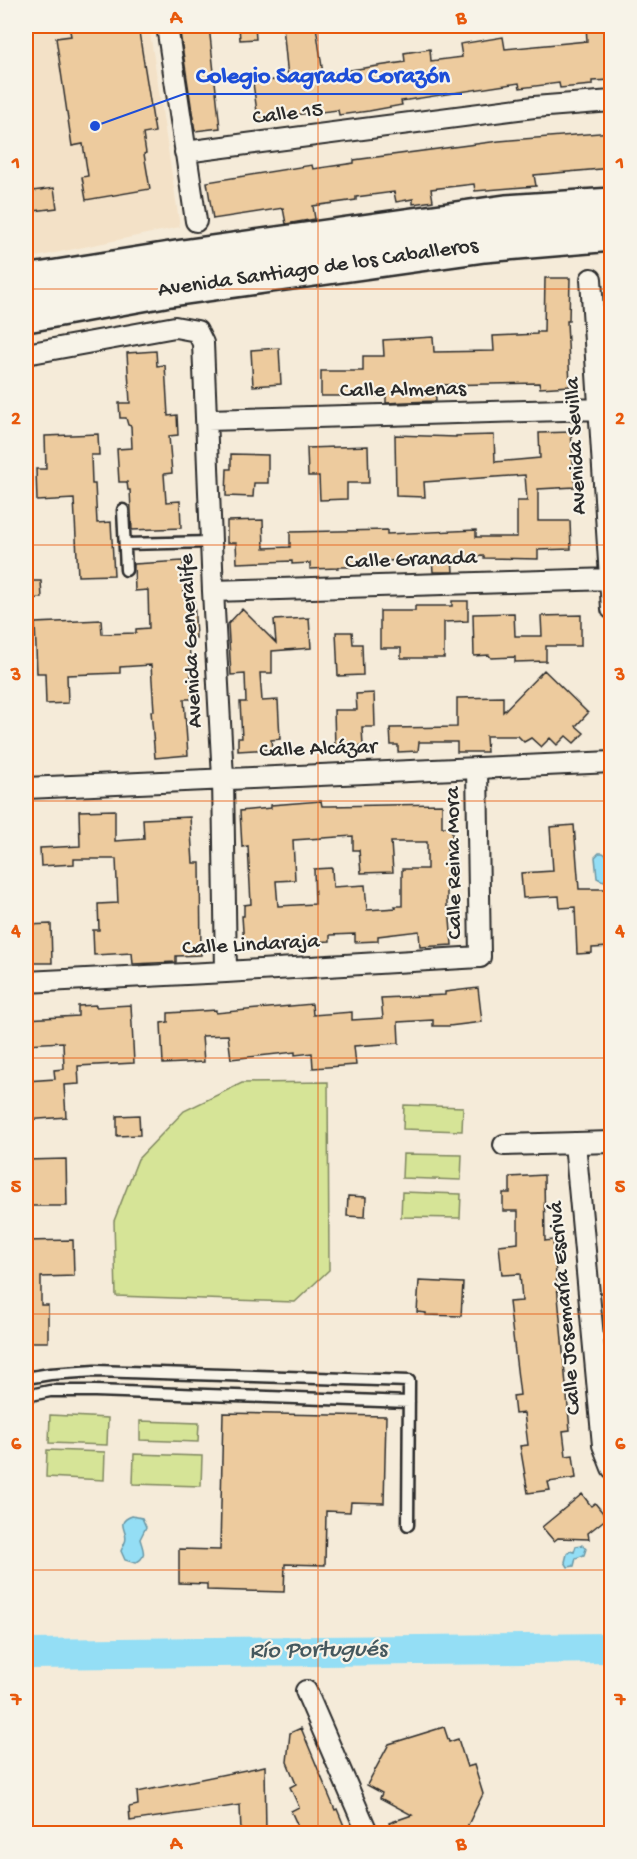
<svg xmlns="http://www.w3.org/2000/svg" width="637" height="1859" font-family="'Gochi Hand',sans-serif">
<rect width="100%" height="100%" fill="#f5ebd9"/>
<filter id="ink" filterUnits="userSpaceOnUse"><feTurbulence type="fractalNoise" baseFrequency=".0167" numOctaves="2"/><feDisplacementMap in="SourceGraphic" scale="12" xChannelSelector="R" yChannelSelector="G"/><feConvolveMatrix kernelMatrix="1 2 1 2 8 2 1 2 1" color-interpolation-filters="sRGB"/></filter>
<g filter="url(#ink)">
<!-- built -->
<path fill="#f3e1c7" d="M26,26h123l31,201 -154,32z"/>
<!-- green -->
<path fill="#d6e497" stroke="#808861" stroke-width="1.5" d="M328,1082l1,188 -34,32 -179,-6 -2,-75 24,-62 46,-48 58,-28z
M404,1105l59,2 -1,24 -59,-2z
M403,1154l59,1 -1,25 -59,-2z
M402,1192l59,2 -1,24 -59,-1z
M50,1415l58,3 -1,27 -58,-2z
M140,1421l59,2 -1,19 -58,-2z
M47,1450l58,2 -1,28 -58,-3z
M134,1454l68,2 -1,30 -68,-2z"/>
<!-- water -->
<path fill="#94def5" stroke="#6a96a4" stroke-width="1.5" d="M599,853h4l4,3v22l-4,3 -6,-3 -2,-21z
M132,1516l10,2 4,9 -6,12c3,11 8,18 -5,24l-10,-3 -4,-9c1,-3 3,-6 4,-9 5,-10 -12,-19 7,-26z
M582,1545l4,4 -2,6 -8,3 -2,8 -6,1 -3,-5 2,-8 3,-3 4,1 2,-6z"/>
<g fill="none" stroke-linecap="round" stroke-linejoin="round">
<!-- river -->
<path stroke="#94def5" stroke-width="30" d="M26,1654l586,-6"/>
</g>
<!-- building -->
<path fill="#edcb9e" stroke="#2b2b2b" stroke-width="1.5" fill-rule="evenodd" d="M69,26h69l17,106 -12,2 3,19 -2,1 6,35 -64,11 -4,-23 6,-1 -5,-32 -11,2 -16,-108 15,-2z
M179,26h30l11,102 -25,3z
M239,26h16l1,13 -16,1z
M283,26h33l7,48 82,-12 -1,-9 26,-4 1,12 31,-4 -2,-13 43,-7 2,12 82,-8 -1,-15h26v54l-20,1v4l-32,3 -1,-5 -39,5 -1,-5 -118,18 1,4 -33,6 -30,4 -1,-5 -80,9 -5,-36 35,-5z
M612,132v36l-78,7 2,11 -61,5 -1,-7 -43,5 2,12 -20,3v-5l-17,3 -2,-10 -38,5v3l-43,6 2,13 -29,5 -3,-16 -70,11 -6,-37 105,-17 1,4 41,-6v-3l145,-19z
M54,188l3,20 -31,4v-20z
M545,278h25l-1,43h-2l3,65 -30,2 -1,-5 -104,2 1,16 -30,1 -20,1v-7h-65v-25h42v-15h21l-1,-16 50,-3 1,15 60,-1 -1,-15 44,-2v-2h7z
M279,348l2,36 -28,2 -2,-36z
M156,351l1,15 8,-1 3,51 9,-1 1,20 -9,1 3,37 -8,1 2,28 14,-1 1,27 -49,2 -2,-40h-2l-1,-8h-8l-2,-33 15,-1 -1,-22 -3,-1 -2,-7h-6l-1,-15h11l-3,-50z
M571,432l4,55 -37,2v32h32l1,28 -33,1v9l-54,-1v-2l-32,1 1,15h-20l-1,-14 -45,3v6h-49v1l-28,1v-6l-18,1v-3l-55,2 -1,-20h-9v-22l36,-1 1,28 26,-1v-15l97,-2v4l89,-4v7h41v-36h10l-2,-26 -101,7 1,15 -29,-1 -1,-61 61,2v-1l38,-1 1,27 45,-4 -1,-25z
M98,434l1,21h-8l1,29h3l2,39 14,-1 3,53 -36,1 -4,-77 -37,2 -1,-32h10l-1,-33z
M368,446l1,37h-22v16l-27,1 -1,-24h-11l-1,-28z
M231,454l37,1v28h-14l-1,14 -27,-1 1,-27h4z
M183,561l1,36h10l2,41 -7,1 3,60h-8l4,56 -33,3 -4,-47h3l-3,-46 -31,2v6l-53,2 1,28 -22,1 -1,-31h-8l-2,-50 66,-3 1,14 34,-1v-4l13,-1 -1,-38 -13,1 -1,-27z
M26,581h15l1,17 -16,1z
M452,601h16v20l-24,1v36h-43v-10h-21v-37h35v-5h37z
M242,609l34,34 -2,-23 35,-2 2,30 -39,3v22h-12l2,28 16,-1 2,39 -9,1 1,9 -34,2v-13h4l-2,-36h6l-1,-28 -14,1 -3,-51z
M514,613l1,23h27l-1,-20 40,-1v31h-35v15l-31,1v-5l-24,1 -2,-3 -15,1 -1,-42z
M336,632h16l1,12h9l1,31 -25,1z
M544,670l44,43 -12,13 8,7 -10,10 -8,-7 -9,9 -7,-7 -9,9 -10,-9 -7,4 -6,-6h-32l1,16h-30v-10h-38l-1,9 -20,1v-7h-7l-1,-17 67,-1v-29l46,-1v15z
M374,693l1,34h-13l1,19 -28,1 -1,-37h23l-1,-16z
M321,801l1,5h8l112,-2v23h10v15h-5v65h2l3,38 -32,2 -1,-16 -41,5v5l-23,1v-8l-25,1v6l-86,5 -2,-30h2v-11l7,-1 -3,-58 -6,1 -2,-36 31,-3v-3zM353,836v14h6l2,23 32,-1 -2,-30h36v27h-25v37h-7l1,2 -29,2 -2,-25 -32,2 -1,-19 -18,1 1,35 -37,2 -2,-25 19,-1 -2,-40z
M115,810v31l29,-2 -1,-20 47,-2 3,46h7l1,92 -25,1v6l-43,2 -1,-11 -38,2 -1,-25h6l-1,-26 20,-1 -2,-44h-42v5l-33,2 -1,-18 40,-2 -1,-35z
M574,825l5,64h33l-2,58 -18,1v5l-15,1 -2,-47 -15,1 -1,-12 -36,2 -2,-25 32,-2 -3,-44z
M51,924l1,39h-26v-38z
M478,988l4,34 -33,4h-16v-6l-35,2 1,21 -45,3 2,19 -43,3 -1,-15 -17,2v-3l-64,7 -3,-24 -26,1 2,26 -41,2 -2,-41 7,-1v-9l48,-3v3l96,-9 1,11 39,-3v8l31,-2 -2,-20 64,-3v-3z
M96,1005v2l35,-2 3,58 -56,3 1,18 -15,1 2,32 -40,3v-39l29,-2 -1,-9 10,-1 -1,-27 -37,2v-25l52,-3v-10z
M139,1115l1,20 -23,1v-20z
M66,1159l1,47h-41v-46z
M544,1175l1,66 8,-1 17,190 -7,1 3,25 7,-1 3,23 -28,4 2,8 -22,3 -8,-47 8,-1 -4,-32 -9,1 -2,-18 7,-1 -11,-93 13,-1 -2,-27 -18,1 -3,-30 19,-2v-32h-15v-18h7v-16z
M348,1196l18,1 -1,20 -18,-1z
M73,1240l1,36 -33,1v28h7v37h-22v-101z
M419,1281l44,2 -2,33 -35,-1v-2l-9,-1z
M223,1413l163,3 -2,87 -33,-1 -1,10 -24,-1 -1,54 -40,-1 -1,28 -77,-2v-6l-28,-1v-34l41,1z
M582,1494l9,12 4,-3 12,15 -19,15 1,6 -31,-1 -4,3 -12,-14z
M444,1727l5,15 9,-3 9,28 7,-2 9,29 -19,39h-71l-4,-10 23,-8 -32,-17 2,-5 -15,-8 22,-41z
M301,1728l34,82 2,-1 10,24h-46l-10,-22 8,-4 -9,-20 6,-3 -9,-22 3,-29z
M265,1766l1,67h-25l-1,-28 -110,16 -1,-14 9,-2 -1,-13z"/>
<g fill="none" stroke-linecap="round" stroke-linejoin="round">
<!-- lane casing -->
<g stroke="#2b2b2b" stroke-width="15">
<path id="lane" d="M123,510l3,60
M125,544l86,-2
M26,1378l24,-4 45,-3 314,10 -1,144
M26,1396l24,-5h45l314,11"/>
</g>
<!-- street casing -->
<g stroke="#2b2b2b" stroke-width="24">
<path id="street" d="M167,26l29,195
M185,152l349,-45 78,-6
M591,279l21,330
M26,354l149,-27 22,4 6,12 10,248 10,187 3,194
M207,420l392,-11
M213,591l399,-12
M26,788l586,-26
M26,982l200,-10 254,-15 -3,-189
M575,1143l28,302 9,23
M504,1145l108,-3
M306,1691l62,143"/>
</g>
<!-- highway casing -->
<g stroke="#2b2b2b" stroke-width="38">
<path id="highway" d="M26,282l157,-25 323,-45 106,-7
M26,315l138,-25 320,-45 128,-11"/>
</g>
<!-- lane -->
<use href="#lane" stroke="#f7f3e8" stroke-width="10"/>
<!-- street -->
<use href="#street" stroke="#f7f3e8" stroke-width="20"/>
<!-- highway -->
<use href="#highway" stroke="#f7f3e8" stroke-width="33"/>
</g>
</g>
<!-- grid -->
<path fill="none" stroke="#e8590c" stroke-width="1.5" stroke-opacity="0.55" d="M318,26v1808M26,289h586M26,545h586M26,801h586M26,1058h586M26,1314h586M26,1570h586"/>
<g text-anchor="middle" dominant-baseline="central" stroke-width="4.5" stroke-linejoin="round" paint-order="stroke">
<!-- street labels -->
<g font-size="22" fill="#2b2b2b" stroke="#f7f3e8">
<text transform="translate(288 115) rotate(-7)">Calle 15</text>
<text transform="translate(318 269) rotate(-8)">Avenida Santiago de los Caballeros</text>
<text transform="translate(403 391) rotate(-1)">Calle Almenas</text>
<text transform="translate(577 446) rotate(-93)">Avenida Sevilla</text>
<text transform="translate(411 561) rotate(-2)">Calle Granada</text>
<text transform="translate(192 641) rotate(-93)">Avenida Generalife</text>
<text transform="translate(318 750) rotate(-2)">Calle Alcázar</text>
<text transform="translate(455 863) rotate(-91)">Calle Reina Mora</text>
<text transform="translate(251 946) rotate(-3)">Calle Lindaraja</text>
<text transform="translate(566 1308) rotate(-95)">Calle Josemaría Escrivá</text>
</g>
<!-- water labels -->
<g font-size="24" font-style="italic" fill="#45585e" stroke="#f7f3e8">
<text transform="translate(318 1651) rotate(-1)">Río Portugués</text>
</g>
</g>
<!-- callouts -->
<path fill="none" stroke="#1d4ed8" stroke-width="2" d="M95 126L184 94H462"/>
<circle fill="#1d4ed8" stroke="#f7f3e8" stroke-width="2" cx="95" cy="126" r="6"/>
<g font-size="24" text-anchor="middle" font-weight="bold" fill="#1d4ed8" stroke="#f7f3e8" stroke-width="4.5" stroke-linejoin="round" paint-order="stroke">
<text x="323" y="82">Colegio Sagrado Corazón</text>
</g>
<!-- margin -->
<rect width="637" height="1859" fill="none" stroke="#f7f3e8" stroke-width="66"/>
<rect x="33" y="33" width="571" height="1793" fill="none" stroke="#e8590c" stroke-width="2"/>
<g font-size="20" text-anchor="middle" font-weight="bold" fill="#e8590c">
<text x="176" y="23">A</text>
<text x="461" y="23">B</text>
<text x="16" y="168">1</text>
<text x="620" y="168">1</text>
<text x="16" y="424">2</text>
<text x="620" y="424">2</text>
<text x="16" y="680">3</text>
<text x="620" y="680">3</text>
<text x="16" y="936">4</text>
<text x="620" y="936">4</text>
<text x="16" y="1192">5</text>
<text x="620" y="1192">5</text>
<text x="16" y="1449">6</text>
<text x="620" y="1449">6</text>
<text x="16" y="1705">7</text>
<text x="620" y="1705">7</text>
<text x="176" y="1849">A</text>
<text x="461" y="1849">B</text>
</g>
</svg>
